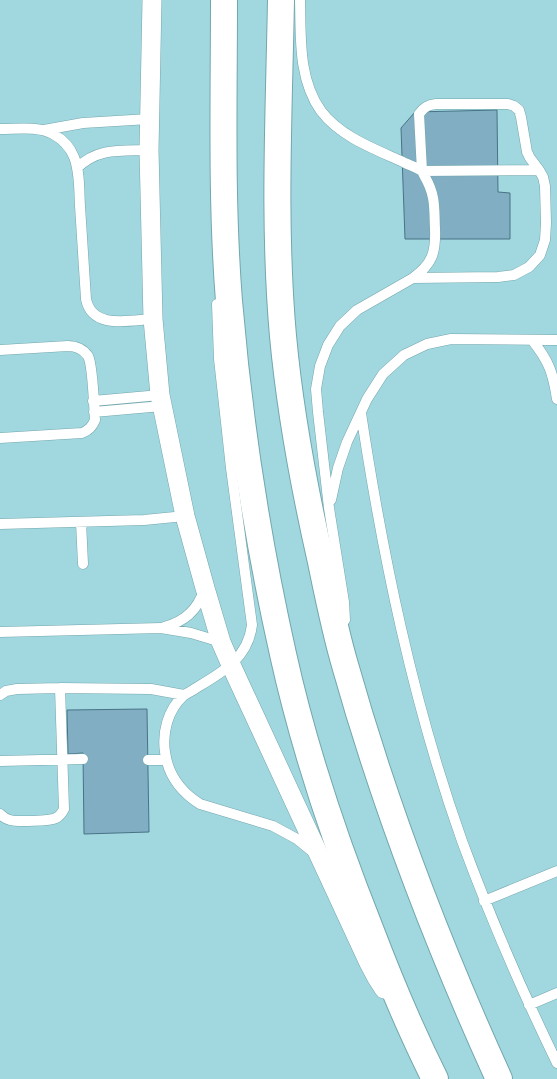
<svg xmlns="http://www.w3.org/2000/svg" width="557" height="1079" font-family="'Asap Condensed',sans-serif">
<rect width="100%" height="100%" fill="#a1d7df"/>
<!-- building -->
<path fill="#81aec2" stroke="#487386" d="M497,110l1,82 12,1v46h-105l-4,-111 14,-16z
M147,709l2,123 -65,2 -1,-81 -15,1 -1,-44z"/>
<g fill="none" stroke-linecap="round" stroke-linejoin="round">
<!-- lane casing -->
<g stroke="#73a7ae" stroke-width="11">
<path id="lane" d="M300,0c1,37 -2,79 21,111 19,25 51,37 80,50 5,3 16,6 21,10 0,0 3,6 3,6 11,19 9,32 10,52 1,24 -3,35 -22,49
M0,129c17,0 38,-3 53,5 9,5 17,13 21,23 6,15 5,33 6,49 2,31 4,62 6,93 6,31 44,21 67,20
M44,130l39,-7 66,-4
M77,168c21,-21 45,-17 72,-18
M217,304l2,55 12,109 21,157c-4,33 -29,47 -56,63 -4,3 -9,5 -13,8 -15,14 -21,36 -18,56 3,23 16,40 35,52l73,22 24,13 16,13
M532,340c17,21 21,33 25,59
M0,350l68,-4c8,0 15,3 20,10 5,9 6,51 7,64 -3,7 -6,10 -13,13l-82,5
M93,401l67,-6
M94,412l68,-6
M361,413c22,145 52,290 101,428 28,76 60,150 95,222
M331,500l7,-32 9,-26 20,-43 16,-25 21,-19 23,-11 24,-5 106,1
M81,522l2,42
M0,524l144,-4 41,-4
M345,620l-1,-18 -15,-94 -11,-96 -2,-23 4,-23 8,-21 12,-19 17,-16 56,-32 85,-1 16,-2 15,-8 11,-12 5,-15 1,-17 -1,-37 -2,-9 -4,-7 -9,-12 -3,-6 -6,-35 -2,-7 -5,-4 -6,-2h-72c-8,1 -12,3 -17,10l3,57 117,-1
M164,627c20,-5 34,-18 40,-37
M0,632l161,-4 30,5 30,9
M0,695l6,-4 11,-2 43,-1 91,1 33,6
M148,760h18
M0,761l83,-2
M0,814c3,3 6,5 10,6 7,2 40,1 46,-2 4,-2 6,-5 8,-9l-4,-121
M484,901l73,-30
M529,1005l28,-12"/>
</g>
<!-- street casing -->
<g stroke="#73a7ae" stroke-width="20">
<path id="street" d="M152,0l-3,150 4,169 7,76 25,121 20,72 16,54 10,23 138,298 8,15 7,11"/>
</g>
<!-- secondary casing -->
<g stroke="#73a7ae" stroke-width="28">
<path id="secondary" d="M224,0c0,100 -3,201 5,301 10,119 28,237 54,353 21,95 52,187 88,277 19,50 40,100 64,148
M281,0c-2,112 -8,224 2,336 7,76 21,151 38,226 7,34 14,69 24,103 40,142 93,280 154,414"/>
</g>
<!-- lane -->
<use href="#lane" stroke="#fff" stroke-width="10"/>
<!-- street -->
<use href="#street" stroke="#fff" stroke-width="19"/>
<!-- secondary -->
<use href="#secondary" stroke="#fff" stroke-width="26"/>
</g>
</svg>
